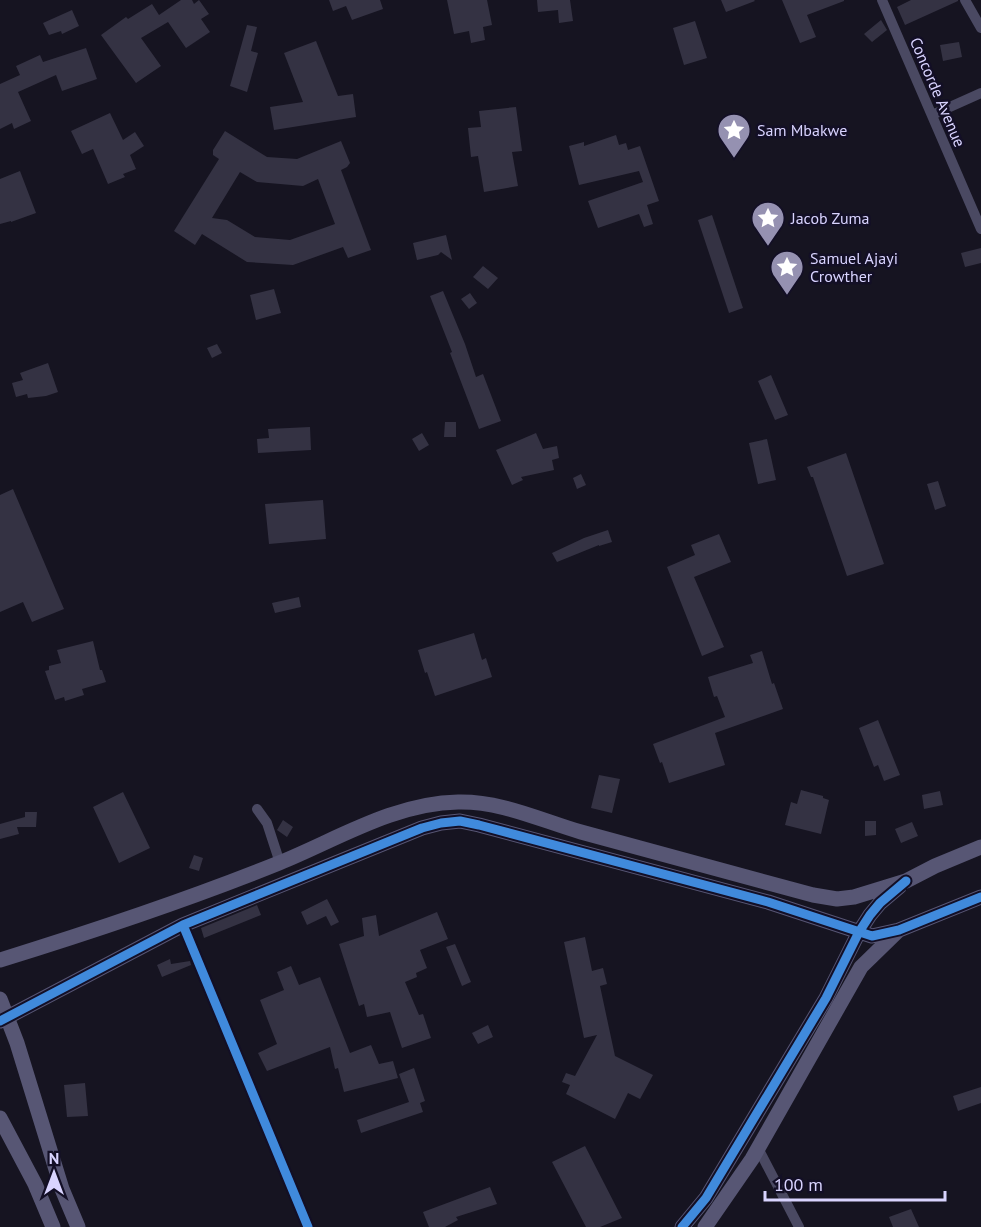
<svg xmlns="http://www.w3.org/2000/svg" width="981" height="1227" font-family="'PT Sans',sans-serif">
<rect width="100%" height="100%" fill="#161421"/>
<!-- building -->
<path fill="#343243" fill-rule="evenodd" d="M181,0h11l2,4 5,-4 10,14 -8,5 9,13 -24,16 -18,-26 -27,16 20,28 -25,17 -35,-48 25,-18 2,2 24,-15 7,11z
M329,0h51l3,9 -31,11 -6,-14 -13,5z
M447,0h40l5,25 -9,2 2,13 -14,3 -2,-12 -15,3z
M537,0h33l3,21 -14,2 -1,-13 -20,2z
M721,0h33l1,1 -29,11z
M782,0h62v1l-37,14 9,22 -16,6z
M911,0h47v1l-53,24 -8,-18z
M72,10l7,16 -17,8 -1,-3 -12,4 -6,-12z
M881,20l6,10 -15,12 -8,-8z
M695,21l12,37 -23,7 -11,-37z
M247,25l10,2 -6,24 7,2 -11,39 -17,-6z
M316,41l22,55 15,-2 3,23 -82,13 -4,-23 33,-5 -19,-49z
M959,42l3,15 -19,4 -3,-16z
M86,48l11,31 -35,12 -6,-16 -38,17 13,29 -17,8 -2,-6 -12,6v-45l20,-9 -4,-9 24,-11 3,7z
M516,107l6,44 -10,1 6,34 -34,6 -6,-36 -7,1 -3,-29 13,-1 -2,-16z
M110,113l13,27 12,-8 9,14 -14,9 6,14 -13,5 2,3 -17,7 -15,-35 -11,5 -11,-23z
M225,131l42,26 30,2 44,-18 9,22 -3,4 -6,3 30,80 -23,8 -5,-11 -50,18 -46,-3 -45,-28 -7,11 -21,-14 45,-72 -6,-4v-5zM240,172l17,10 46,4 15,-7 17,45 -45,16 -35,-3 -28,-17 -15,-2z
M616,135l3,10 7,-2 2,7 12,-4 19,55 -12,4 6,19 -9,3 -5,-13 -41,14 -10,-27 55,-19 -4,-11 -60,14 -10,-39 15,-4v4z
M20,171l16,42 -25,9v-1l-11,3v-45z
M712,215l31,93 -14,5 -31,-93z
M446,235l6,25 -11,-8 -3,3 -21,5 -4,-17z
M981,248v15l-16,4 -4,-14z
M483,266l15,12 -10,11 -15,-12z
M274,289l7,24 -25,7 -6,-25z
M443,291l22,53 11,33 7,-3 18,47 -22,8 -29,-76 2,-1 -22,-56z
M470,293l7,10 -8,6 -8,-10z
M217,344l5,9 -10,5 -5,-10z
M48,363l10,29 -12,4 -18,2 -1,-4 -11,3 -4,-14 11,-3 -3,-7z
M771,375l17,40 -13,5 -17,-39z
M445,422h11v15h-12z
M310,427l1,23 -53,3 -1,-14 12,-1 -1,-9z
M422,433l7,12 -10,6 -7,-12z
M536,433l7,16 14,-3 2,12 -7,2 2,10 -33,7 2,3 -11,5 -16,-35z
M767,439l9,41 -18,4 -9,-41z
M846,453l38,111 -37,12 -34,-99h-2l-4,-10z
M581,474l5,11 -9,4 -4,-11z
M938,481l8,25 -11,4 -8,-26z
M13,489l51,120 -32,13 -9,-20 -23,10v-117z
M323,500l3,39 -57,5 -4,-40z
M608,530l4,12 -13,4v-1l-42,17 -5,-9 32,-15z
M719,534l12,28 -37,15 30,70 -22,9 -35,-89 28,-12 -4,-10z
M299,597l2,10 -26,6 -3,-10z
M474,633l8,27 4,-2 6,19 -57,19 -8,-24 -2,1 -7,-23z
M93,641l7,29h2l4,12 -24,7 2,6 -19,6 -1,-4 -9,3 -10,-29 4,-1v-4l12,-3 -4,-13z
M762,651l10,33 2,-1 9,26 -68,24 10,32 -56,18 -7,-21 -2,1 -7,-19 72,-27 -8,-21 -3,1 -6,-20 45,-14 -3,-8z
M878,720l22,55 -16,6 -6,-16 -4,2 -15,-39z
M599,775l21,4 -8,34 -21,-5z
M801,790l22,6v2l6,2 -8,34 -36,-9 6,-23 6,2z
M940,791l3,14 -19,4 -2,-14z
M123,792l27,56 -31,15 -26,-56z
M25,812h12l-1,15h-19l2,7 -19,5v-15l25,-7z
M283,820l10,7 -6,10 -10,-7z
M865,821h11v14l-11,1z
M912,822l6,14 -17,7 -6,-14z
M194,855l9,3 -4,13 -10,-3z
M327,899l12,23 -8,4 -5,-10 -19,9 -6,-13z
M257,905l4,10 -57,23 -3,-10z
M437,912l11,27 -28,11 7,18 -11,5 1,4 -12,5 14,33 4,-1 8,24 -29,10 -12,-36 -23,5 -3,-13 -5,2 -20,-62 25,-8 -2,-18 14,-3 3,21z
M585,937l7,34 11,-3 4,16 -7,2 15,70 38,19 -13,24 -12,-6 -13,26 -49,-25 4,-9 -8,-3 4,-9 9,3 22,-41 -13,3 -20,-96z
M455,944l16,38 -9,4 -16,-39z
M170,959l1,5 19,-3 1,4 -29,12 -5,-12z
M291,966l8,19 21,-8 30,76 21,-8 8,19 14,-3 5,17 -54,14 -6,-24 -3,1 -5,-22 -63,24 -9,-18 19,-9 -17,-44 24,-10 -7,-18z
M488,1025l5,12 -15,7 -6,-11z
M414,1068l11,33 -5,2 3,9 -62,21 -4,-13 52,-18 -10,-28z
M85,1083l3,33 -21,1 -3,-32z
M981,1087v16l-23,8 -5,-15z
M585,1146l37,72 -22,9h-14l-34,-65z
M490,1187l7,17 -41,13 2,3 -13,7h-16l-6,-15z
M911,1209l8,18h-26l-4,-10z"/>
<g fill="none" stroke-linecap="round" stroke-linejoin="round">
<!-- street -->
<path stroke="#4a4962" stroke-width="10" d="M882,0l99,229
M965,0l16,28
M932,115l49,-22
M257,809l10,14 13,40
M183,925l125,302
M758,1148l41,79"/>
<!-- secondary -->
<path stroke="#575674" stroke-width="15" d="M0,960c94,-29 187,-60 279,-97 57,-23 115,-60 179,-61 43,-1 82,18 123,30 77,21 154,42 232,63l24,4 17,-2 52,-16 29,-15 46,-19
M0,999l17,44 45,146 16,38
M0,1021l183,-96 239,-97 19,-5 19,-2 19,4 289,77 104,34 27,-6 82,-33
M0,1118l35,66 18,43
M682,1227l24,-29 120,-200 33,-66 11,-17 10,-12 19,-16
M705,1227l47,-68 109,-192 38,-37"/>
<!-- cycleway casing -->
<g stroke="#130f26" stroke-width="13">
<path id="cycleway" d="M183,925l125,302
M0,1021l183,-96 239,-97 19,-5 19,-2 19,4 289,77 104,34 27,-6 82,-33
M682,1227l24,-29 120,-200 33,-66 11,-17 10,-12 26,-22"/>
</g>
<!-- cycleway -->
<use href="#cycleway" stroke="#408adc" stroke-width="9"/>
</g>
<!-- icons -->
<defs>
<g id="sight-pin" transform="scale(1.725)"><path d="M0 17L-7.5 6A9.5 9.5 0 1 1 7.5 6Z" fill="#9591b1" stroke="#130f26"/><path d="M0-6L1.8-2.2L6-1.7L2.9 1.2L3.7 5.4L0 3.3L-3.7 5.4L-2.9 1.2L-6-1.7L-1.8-2.2Z" fill="#fff"/></g>
</defs>
<g fill-rule="evenodd">
<use href="#sight-pin" x="734" y="130"/>
<use href="#sight-pin" x="768" y="218"/>
<use href="#sight-pin" x="787" y="267"/>
</g>
<g text-anchor="middle" dominant-baseline="central" stroke-width="5" stroke-linejoin="round" paint-order="stroke">
<!-- street labels -->
<g font-size="16" fill="#d9d4ff" stroke="#130f26">
<text transform="translate(938 92) rotate(67)">Concorde Avenue</text>
</g>
<!-- poi labels -->
<g font-size="16" fill="#d9d4ff" stroke="#130f26" text-anchor="start">
<text x="757" y="130">Sam Mbakwe</text>
<text x="791" y="218">Jacob Zuma</text>
<text x="810" y="258">Samuel Ajayi<tspan x="810" dy="18">Crowther</tspan></text>
</g>
</g>
<!-- north arrow -->
<g transform="translate(54 1173)" stroke="#130f26" stroke-width="4.5" paint-order="stroke">
<path d="M0-4.5L10 22L0 15L-10 22Z" fill="#d9d4ff"/>
<text y="-9" font-size="16" font-weight="bold" text-anchor="middle" fill="#d9d4ff">N</text>
</g>
<!-- scale -->
<path d="M765 1191v9h180v-9" fill="none" stroke="#d9d4ff" stroke-width="3"/>
<text x="774" y="1191" font-size="18" fill="#d9d4ff" stroke="#130f26" stroke-width="4.5" paint-order="stroke">100 m</text>
</svg>
